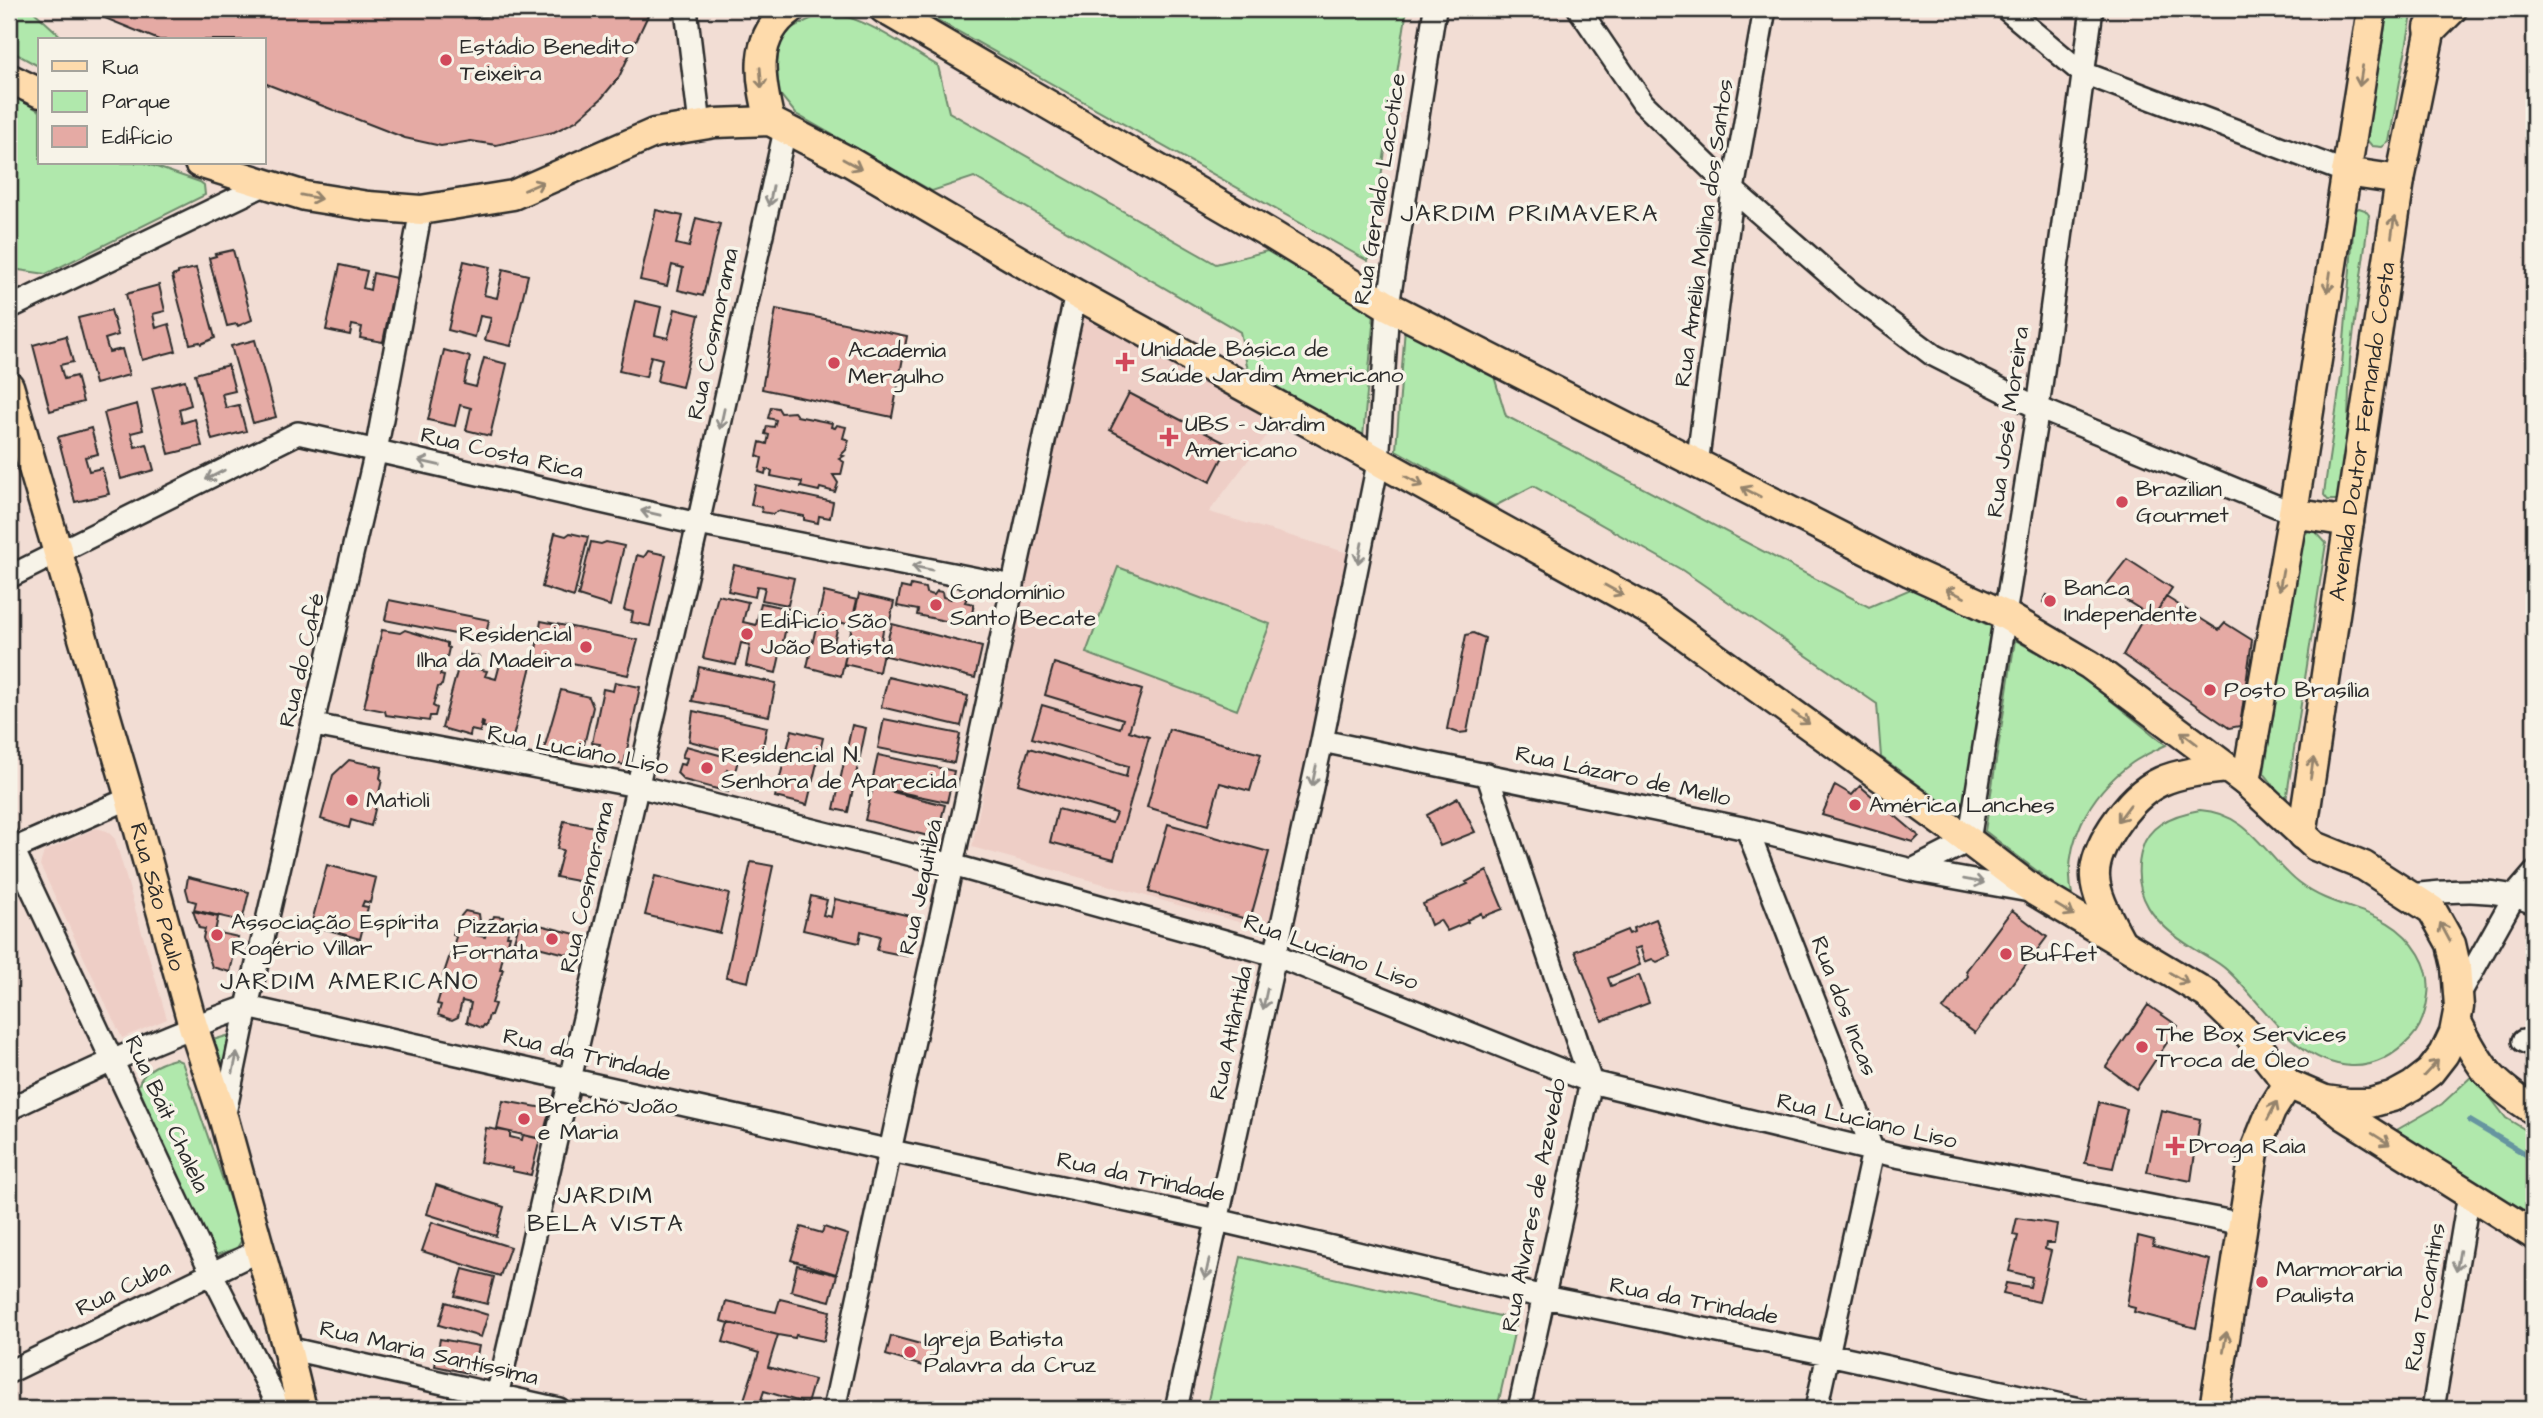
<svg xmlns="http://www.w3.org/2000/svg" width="2543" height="1418" font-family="'Architects Daughter',sans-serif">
<rect width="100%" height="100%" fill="#f2ddd4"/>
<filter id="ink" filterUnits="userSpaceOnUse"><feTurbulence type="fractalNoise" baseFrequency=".0143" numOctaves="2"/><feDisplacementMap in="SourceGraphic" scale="14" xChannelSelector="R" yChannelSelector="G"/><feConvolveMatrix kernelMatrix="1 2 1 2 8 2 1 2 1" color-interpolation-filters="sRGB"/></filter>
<g filter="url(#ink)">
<!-- built -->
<path fill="#eecec6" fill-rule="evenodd" d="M1081,306l200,111 -72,95 146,43 -88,375 -295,-83zM1054,663l88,27 -13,41 20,6 -36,121 -63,-16 8,-33 54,14 4,-10 -98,-29 11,-36 97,29 2,-11 -96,-28 88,-10 3,-9 -78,-24zM1169,729l91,25 -10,37 -30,-8 -12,41 -61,-17zM1168,824l101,28 -19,68 -101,-28z
M96,828l11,3 8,8 52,180 -45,19 -82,-173 4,-13z"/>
<!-- green -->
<path fill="#b0e8ac" stroke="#6e8a6c" stroke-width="2" d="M9,9h22l34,31h-25v27l-31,-17z
M918,9h489l-39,252z
M2388,9h25l-24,133 -7,5 -10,-1 -6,-7z
M823,13c38,0 82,34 115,53l11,46 267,152 51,-13 107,63 -11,123 -114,-62 -9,-43 -266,-155 -42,14 -136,-77 -18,-22 -1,-25 2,-22 12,-17z
M9,94l31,17v52h105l55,19 4,3 1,10 -159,79 -34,-5 -3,-2z
M2359,208l6,2 4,5 -19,145 -3,91 -9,49h-10l-4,-5 1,-9 16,-109 14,-167z
M1405,327l88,46 13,43 363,191 44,-19 79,39 -29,191 -82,-61 -4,-53 -195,-134 -149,-84 -38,20 -99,-56z
M2308,531h7l11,12 -40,258 -22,-28 38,-235z
M1118,567l152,57 -33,86 -151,-57z
M2015,640l68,38 83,67c-12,6 -24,11 -34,18 -43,31 -72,83 -59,136l-88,-68z
M2200,810c49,3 66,47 99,73 41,32 90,21 120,71 7,12 11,27 9,41 -2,16 -6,32 -17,43 -16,17 -36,29 -60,28 -58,-4 -85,-60 -123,-95 -10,-10 -23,-15 -35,-23 -38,-23 -64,-53 -51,-99 7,-26 34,-35 58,-39z
M230,1035l-7,38 -10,-33z
M175,1059l7,3 61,176 -6,10 -27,9 -72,-171c5,-16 21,-23 37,-27z
M2473,1075l33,43 28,17v84l-139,-88 47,-27z
M1241,1257l276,63 -20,89h-291z"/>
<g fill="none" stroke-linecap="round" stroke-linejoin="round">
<!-- stream -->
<path stroke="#6695a0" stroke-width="6" d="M2470,1121l64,38"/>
</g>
<!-- building -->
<path fill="#e5aaa4" stroke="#2b2b2b" stroke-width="2" d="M83,9h367l26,9 15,-3 10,-6h150l-32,68 -18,22 -25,22 -22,11 -58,13 -25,-4 -30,5 -36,-8 -141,-55v-43h-105z
M656,210l27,6 -7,28 13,3 7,-29 24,6 -17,72 -25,-6 5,-22 -11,-3 -5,21 -27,-6z
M233,250l19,70 -14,6 -1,-2 -10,2 -18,-68 7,-2 -1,-2z
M464,261l26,6 -6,28 13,3 6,-29 25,6 -17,71 -26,-6 6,-22 -11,-2 -5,21 -27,-7z
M340,265l27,6 -4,17 7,2 3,-17 23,5 -13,64 -23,-4 2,-11 -10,-2 -2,10 -24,-5z
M196,268l19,70 -14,6 -1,-2 -10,2 -18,-68 6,-2v-2z
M159,285l6,26 -12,3 3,14 13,-4 7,27 -34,9 -16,-66z
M635,301l26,6 -6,28 13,3 7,-29 24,6 -17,72 -25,-6 5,-22 -11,-3 -5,21 -27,-6z
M776,309l131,27 -15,81 -130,-28z
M111,310l7,25 -13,4 4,13 13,-3 7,26 -34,9 -17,-66z
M66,336l7,26 -13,3 4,14 12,-3 7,26 -33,9 -17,-66z
M255,340l21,77 -23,6 -22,-77z
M444,350l26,7 -6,27 12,3 8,-29 23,6 -17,72 -24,-6 5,-22 -11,-3 -5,21 -27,-6z
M228,365l7,26 -13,3 4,14 13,-3 7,26 -34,9 -17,-66z
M185,380l6,25 -12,4 3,14 13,-4 7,27 -33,8 -17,-66z
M1129,393l100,52 -19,37 -100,-52z
M137,404l6,26 -12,3 4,14 12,-3 7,26 -33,9 -17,-66z
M771,407l7,1 3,5 13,-1 3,4 35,7 -1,4 4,1 2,-3 9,2 -3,11 6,2 -3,10 -5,5 3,1 -5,3 5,3 -3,13h-8l5,8 -3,9 -15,-4 -1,3 -18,-4 1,-5 -31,-6 1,-5 -6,-2 -1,5 -6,-2 3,-14 -5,-2 3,-14 7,2 2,-9 -4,-1 2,-8 7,1 2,-7 -8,-2z
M91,428l7,26 -13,3 4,14 13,-3 7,26 -34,8 -17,-65z
M755,485l78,17 -3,16 -11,-2 -1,7 -14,-3v-4l-26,-5 -5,3 -11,-2 -1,-5 -10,-2z
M555,533l11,3 4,-3 18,4 -14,60 -32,-10z
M591,542l10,2 5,-2 18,4 -14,60 -32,-10z
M648,551l18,4 -16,71 -19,-4 2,-10 -9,-2 13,-55 7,2z
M2127,559l45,29 -22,34 -4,-9 -41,-26z
M734,565l60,13 -6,27 -26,-5 3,-13 -8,-1 -2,11 -27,-6z
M911,585l14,3 1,5 8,2 3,-4 5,1 1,5 8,2 3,-4 13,3 -2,4 9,2 -4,19 -20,-5v4l-33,-7 1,-5 -21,-4 4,-19 9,2z
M824,592l33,8 -6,25 -12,-3 -6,24 14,4 -6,26 -34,-9z
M859,594l35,8 -4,19 -5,-1 -5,26 4,1 -5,25 -35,-8z
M718,595l30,7 -5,20 13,3 5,-22 29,6 -14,64 -30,-7 4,-21 -9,-2 -5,22 -33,-7z
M2047,595l10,6 -5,7 -9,-6z
M2166,597l53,33 6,-7 27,17 -12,86 -11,2 -106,-73 23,-42 4,9z
M389,600l100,20 -4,20 -100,-20z
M541,621l97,19 -10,35 -93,-20z
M892,624l90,23 -7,31 -92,-23z
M382,630l18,3 5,-3 42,13v4l2,1 -2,9 -3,1 -4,17 4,1 -2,9 -4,2 -5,19 4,2 -2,8h-5l-1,5 -43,-6 -1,-4 -21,-4z
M1473,633l12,5 -18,94 -8,1 -12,-4 19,-94z
M462,653l18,4 -3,12 10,2 -2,5 11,3 4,-15 5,1 2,-6 24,7 -19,75 -21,-5 2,-7 -10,-2 1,-4 -2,-1 -2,10 -9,-2 -1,6 -28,-8z
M1054,663l88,27 -13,41 20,6 -35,122 -64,-17 8,-33 54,14 4,-10 -98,-29 11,-36 97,29 2,-11 -96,-28 10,-33 78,23 3,-9 -78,-24z
M699,667l77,16 -7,33 -77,-15z
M888,677l80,19 -7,30 -80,-19z
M615,682l25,5 -16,78 -28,-6 4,-15 -8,-1 11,-54 10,2z
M561,690l28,7 4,10 -10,42 -8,6 -31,-6z
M693,711l74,16 -7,32 -71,-18z
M884,719l76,15 -6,29 -76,-15z
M852,725l14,3 -18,84 -14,-3z
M1169,729l92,25 -11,37 -30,-8 -12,42 -61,-18z
M792,730l31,8 -16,67 -32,-8z
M686,746l52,14 -3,12 -8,-2 -3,10 7,2 -3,10 -44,-12 -7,-7 3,-9 5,1 2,-7 -5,-1z
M878,755l76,16 -7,31 -76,-16z
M349,760l33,7 -2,11 2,2 -11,46 -20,-6 -2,8 -28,-9 12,-44z
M1835,785l17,10 8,-9 59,50 -6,6 -91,-27z
M873,787l72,18 -9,33 -71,-18z
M1458,798l17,34 -35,14 -13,-31z
M564,821l36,7 -12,55 -32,-6 7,-27 -6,-1z
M1168,824l101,28 -19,68 -101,-28z
M751,862l22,4 -25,116 -22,-5z
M327,865l49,13 -6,25 -6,-2 -2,5 6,1 -8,32 -49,-14z
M1487,871l16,38 -21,8 -1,-4 -14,7 1,2 -21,9 -7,-11 -9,5 -8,-21 45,-20 -2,-2z
M655,876l74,18 -9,39 -75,-18z
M188,877l61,15 -7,29 -48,-11 2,-8 -7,-2 -3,-11z
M811,896l16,4 -4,15 8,2 4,-18 80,18 -8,39 -30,-6 3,-14 -19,-5 -2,12 -56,-13z
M2012,910l35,27 -72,96 -32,-24 25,-33 -2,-5z
M193,911l25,6 -3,15 23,5 -8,35 -18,-5 -9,-29 2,-9 -6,-1z
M465,911l14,3 1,8 -4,13 9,2 5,-18h3l1,-3 9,1v4h4v6h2l-2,9h3l-3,11h-2l-5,22h3l-11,34 3,1 -4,11h-2l-3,11 -2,-1 -2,3 -15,-6 4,-19 -9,-2 -4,16 -6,3 -14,-5 3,-10 -4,-1 4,-13h3l3,-12 -4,-3 13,-39 -3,-3 3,-11 3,1 2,-8z
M1656,919l15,37 -14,6 -5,-3 -7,3 -5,-15 -6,2 6,16 -32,13 3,8 28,-11 10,28 -47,18 -27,-70 52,-21 2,4 5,-2 -1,-4z
M520,920l71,18 -5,21 -72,-18z
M2148,1005l30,21 -42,63 -30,-22z
M503,1101l47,8 -8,30 -45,-10z
M2099,1102l28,7 -14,59 -28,-5z
M2161,1110l39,9 -9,62 -44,-9z
M486,1128l24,4v5l12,3 1,-5 17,4 -9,36 -19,-4v-3l-32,-6z
M436,1185l68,22 -8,29 -69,-22z
M2017,1218l40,6 -3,19h-8l-1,6 6,2 -12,51 -36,-8 3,-11 24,4 2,-10 -23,-6 9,-35 -5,-1z
M432,1222l78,25 -10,29 -78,-25z
M801,1227l21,6 2,-6 24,8 -12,39 -45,-14z
M2138,1236l16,4 -1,6 57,14 -14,68 -62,-16 1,-4 -8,-2z
M797,1265l40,10 -7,26 -39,-10z
M463,1269l31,8 -7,27 -32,-8z
M780,1299l50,12 -6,30 -28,-6 -1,3 -17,-3 -57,-14 5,-20 50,11z
M446,1302l42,13 -7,22 -42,-12z
M729,1323l49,12 -10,32 46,13 -7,24 -43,-13 -6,18h-17l18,-56 -36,-11z
M891,1336l44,12 -6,20 -43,-13z
M440,1339l39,7 -6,28 -38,-8z"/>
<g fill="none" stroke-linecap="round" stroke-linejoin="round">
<!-- minor casing -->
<g stroke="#2b2b2b" stroke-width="26">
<path id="minor" d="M686,9l14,116
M1579,9l64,94 90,87 119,104 81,61 105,53 255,105
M2006,9l75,63 265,100
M9,308l255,-123
M1697,465l36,-275 32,-181
M9,577l289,-144 400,91 315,62
M314,725l323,61 315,79 323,90 316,127 305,74 347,68
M1322,741l425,88 165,41 123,22
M1487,774l104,308 -72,327
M1747,829l126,322 -57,258
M9,840l203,434 68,135
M9,851l121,-53
M1912,870l57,-29 69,-433 54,-399
M2409,895c42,-4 86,-9 125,8
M2458,997l57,-102 19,-22
M2523,1041l11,5
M9,1109c78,-37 156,-74 238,-102l644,144 326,69 327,77 284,57 252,55
M224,1118l23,-111 129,-556 45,-241
M287,1348l272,61
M9,1372l251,-122
M494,1409l204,-885 87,-394
M834,1409l242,-1115
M1176,1409l146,-668 56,-278 10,-157 47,-297
M2433,1409l36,-215"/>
</g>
<!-- major casing -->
<g stroke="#2b2b2b" stroke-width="33">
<g id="major">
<path d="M9,78l31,15"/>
<path d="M770,121c-10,-41 -19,-84 21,-112"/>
<path d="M199,163l106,33 63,10 53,4 92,-15 141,-62 61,-10 55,-2 80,41 226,132 578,319 315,228 67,51 171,102 42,41 39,49 37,16 23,3h22l22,-6 20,-11 18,-14 14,-18 10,-21 5,-26 -3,-41 -5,-22 -19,-34 -68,-44 -49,-20 -69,-64 -156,-117 -85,-50 -95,-43 -522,-266 -116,-71 -388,-226"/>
<path d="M2346,172l54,8"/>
<path id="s1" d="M9,386l121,412 63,228 31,94 63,228 15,61"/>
<path d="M2293,513l56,9"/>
<path d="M2246,782l47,-269 79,-504"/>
<path id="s2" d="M2302,835l98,-655 31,-152"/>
<path d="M2121,942c-10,-20 -25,-43 -26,-65 -1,-17 9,-36 18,-50 33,-49 57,-53 114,-59"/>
<path d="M2457,1022c24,47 33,60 77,88"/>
<path d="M2325,1100l20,16 189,119"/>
<path d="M2214,1409l40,-256 17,-42 17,-27"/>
</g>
</g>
<!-- highway casing -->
<g stroke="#2b2b2b" stroke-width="37">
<path id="highway" d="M2431,28l19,-19"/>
</g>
<!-- minor -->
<use href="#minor" stroke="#f7f3e8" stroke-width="21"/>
<!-- major -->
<use href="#major" stroke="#fedbac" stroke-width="28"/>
<!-- highway -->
<use href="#highway" stroke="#fedbac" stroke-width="32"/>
</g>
<!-- one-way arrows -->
<defs><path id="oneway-shaft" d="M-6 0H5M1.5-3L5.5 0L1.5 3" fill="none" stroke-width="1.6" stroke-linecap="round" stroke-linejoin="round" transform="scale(1.75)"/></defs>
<g stroke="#94836c">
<use href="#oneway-shaft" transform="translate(2361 76) rotate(99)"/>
<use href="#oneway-shaft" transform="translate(761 78) rotate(85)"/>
<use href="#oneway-shaft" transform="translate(852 164) rotate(29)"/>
<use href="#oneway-shaft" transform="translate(534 186) rotate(-24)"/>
<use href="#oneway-shaft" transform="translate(311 197) rotate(11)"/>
<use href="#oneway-shaft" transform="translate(2393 227) rotate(-82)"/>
<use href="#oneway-shaft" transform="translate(2329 282) rotate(98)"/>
<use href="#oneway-shaft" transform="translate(1414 481) rotate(28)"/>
<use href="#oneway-shaft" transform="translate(1751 492) rotate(-153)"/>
<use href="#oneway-shaft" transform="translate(2281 580) rotate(100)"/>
<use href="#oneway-shaft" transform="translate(1614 590) rotate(29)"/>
<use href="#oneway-shaft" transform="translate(1955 593) rotate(-155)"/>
<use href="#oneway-shaft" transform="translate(1801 718) rotate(36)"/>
<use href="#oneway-shaft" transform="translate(2189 738) rotate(-142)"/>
<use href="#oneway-shaft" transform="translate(2312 768) rotate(-82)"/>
<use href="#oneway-shaft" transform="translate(2124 813) rotate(127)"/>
<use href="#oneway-shaft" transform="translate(2065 910) rotate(31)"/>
<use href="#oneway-shaft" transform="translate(2445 932) rotate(-118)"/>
<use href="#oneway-shaft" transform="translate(2179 978) rotate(30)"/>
<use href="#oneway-shaft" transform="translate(2431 1068) rotate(-47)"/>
<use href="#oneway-shaft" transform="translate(2272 1111) rotate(-63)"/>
<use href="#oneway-shaft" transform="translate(2381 1139) rotate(32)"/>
<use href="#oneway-shaft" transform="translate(2225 1342) rotate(-81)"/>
</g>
<g stroke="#918f8a">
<use href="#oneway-shaft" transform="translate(771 196) rotate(102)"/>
<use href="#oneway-shaft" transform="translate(722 419) rotate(102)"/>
<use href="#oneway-shaft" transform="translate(429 463) rotate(-167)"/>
<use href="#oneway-shaft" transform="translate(215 475) rotate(153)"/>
<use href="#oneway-shaft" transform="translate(651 513) rotate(-167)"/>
<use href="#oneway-shaft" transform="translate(1360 553) rotate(101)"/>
<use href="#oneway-shaft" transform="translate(922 568) rotate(-169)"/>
<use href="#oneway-shaft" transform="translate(1314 776) rotate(102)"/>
<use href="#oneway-shaft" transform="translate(1974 881) rotate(10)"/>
<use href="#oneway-shaft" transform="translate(1265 999) rotate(102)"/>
<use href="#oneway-shaft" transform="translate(235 1063) rotate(-78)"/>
<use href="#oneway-shaft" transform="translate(2458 1261) rotate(100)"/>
<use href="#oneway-shaft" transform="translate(1207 1269) rotate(102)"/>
</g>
</g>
<!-- markers -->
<g fill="#d1495b" stroke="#f7f3e8" stroke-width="2.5">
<circle cx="446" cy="60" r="7"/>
<path d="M1121.5 351.5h7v7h7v7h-7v7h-7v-7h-7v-7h7z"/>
<circle cx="834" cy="363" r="7"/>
<path d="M1165.5 426.5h7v7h7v7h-7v7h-7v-7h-7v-7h7z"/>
<circle cx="2122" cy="502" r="7"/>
<circle cx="2050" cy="601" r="7"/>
<circle cx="936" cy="605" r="7"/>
<circle cx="747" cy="634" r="7"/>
<circle cx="586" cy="647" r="7"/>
<circle cx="2210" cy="690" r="7"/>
<circle cx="707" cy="768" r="7"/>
<circle cx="352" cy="800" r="7"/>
<circle cx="1855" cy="805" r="7"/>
<circle cx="217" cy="935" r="7"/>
<circle cx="552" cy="939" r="7"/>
<circle cx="2006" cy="954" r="7"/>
<circle cx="2142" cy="1047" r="7"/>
<circle cx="524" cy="1119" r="7"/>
<path d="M2171.5 1135.5h7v7h7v7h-7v7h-7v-7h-7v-7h7z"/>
<circle cx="2262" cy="1282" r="7"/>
<circle cx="910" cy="1352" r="7"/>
</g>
<g text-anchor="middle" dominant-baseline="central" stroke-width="7" stroke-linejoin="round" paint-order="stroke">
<!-- poi labels -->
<g font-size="23" fill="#2b2b2b" stroke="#f7f3e8" text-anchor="start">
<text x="460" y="47">Estádio Benedito<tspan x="460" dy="26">Teixeira</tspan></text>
<text x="1141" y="349">Unidade Básica de<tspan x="1141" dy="26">Saúde Jardim Americano</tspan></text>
<text x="848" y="350">Academia<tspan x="848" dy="26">Mergulho</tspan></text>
<text x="1185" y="424">UBS - Jardim<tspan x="1185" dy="26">Americano</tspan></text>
<text x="2136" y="489">Brazilian<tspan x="2136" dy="26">Gourmet</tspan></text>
<text x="2064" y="588">Banca<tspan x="2064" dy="26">Independente</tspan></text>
<text x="950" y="592">Condomínio<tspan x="950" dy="26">Santo Becate</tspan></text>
<text x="761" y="621">Edificio São<tspan x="761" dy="26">João Batista</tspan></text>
<text x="572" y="634" text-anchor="end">Residencial<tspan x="572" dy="26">Ilha da Madeira</tspan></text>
<text x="2224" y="690">Posto Brasília</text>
<text x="721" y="755">Residencial N.<tspan x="721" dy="26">Senhora de Aparecida</tspan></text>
<text x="366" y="800">Matioli</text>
<text x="1869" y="805">América Lanches</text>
<text x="231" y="922">Associação Espírita<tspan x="231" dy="26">Rogério Villar</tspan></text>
<text x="538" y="926" text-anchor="end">Pizzaria<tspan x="538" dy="26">Fornata</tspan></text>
<text x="2020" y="954">Buffet</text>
<text x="2156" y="1034">The Box Services<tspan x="2156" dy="26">Troca de Óleo</tspan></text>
<text x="538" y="1106">Brechó João<tspan x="538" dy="26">e Maria</tspan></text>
<text x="2189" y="1146">Droga Raia</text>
<text x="2276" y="1269">Marmoraria<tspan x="2276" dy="26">Paulista</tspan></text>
<text x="924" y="1339">Igreja Batista<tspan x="924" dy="26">Palavra da Cruz</tspan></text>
</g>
<!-- street labels -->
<g font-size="23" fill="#2b2b2b" stroke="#f7f3e8">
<text transform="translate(1380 189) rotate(-81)">Rua Geraldo Lacotice</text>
<text transform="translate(1704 233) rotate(-82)">Rua Amélia Molina dos Santos</text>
<text transform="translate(713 334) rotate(-78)">Rua Cosmorama</text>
<text transform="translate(2008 422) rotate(-82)">Rua José Moreira</text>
<text stroke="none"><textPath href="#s2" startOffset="408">Avenida Doutor Fernando Costa</textPath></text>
<text transform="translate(502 453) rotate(13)">Rua Costa Rica</text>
<text transform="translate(302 660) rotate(-77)">Rua do Café</text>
<text transform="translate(578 750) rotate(11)">Rua Luciano Liso</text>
<text transform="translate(1623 776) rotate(12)">Rua Lázaro de Mello</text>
<text transform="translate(587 887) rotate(-77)">Rua Cosmorama</text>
<text transform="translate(921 887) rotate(-78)">Rua Jequitibá</text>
<text stroke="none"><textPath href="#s1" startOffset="532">Rua São Paulo</textPath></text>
<text transform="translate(1331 952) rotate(20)">Rua Luciano Liso</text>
<text transform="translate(1844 1006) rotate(69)">Rua dos Incas</text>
<text transform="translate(1231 1033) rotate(-78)">Rua Atlântida</text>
<text transform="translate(587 1055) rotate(13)">Rua da Trindade</text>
<text transform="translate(167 1114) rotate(65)">Rua Bait Chalela</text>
<text transform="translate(1867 1121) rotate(13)">Rua Luciano Liso</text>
<text transform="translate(1141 1177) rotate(12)">Rua da Trindade</text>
<text transform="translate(1534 1205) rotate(-79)">Rua Alvares de Azevedo</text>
<text transform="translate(123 1288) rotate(-26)">Rua Cuba</text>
<text transform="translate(2425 1297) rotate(-80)">Rua Tocantins</text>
<text transform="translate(1694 1301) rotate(11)">Rua da Trindade</text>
<text transform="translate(429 1353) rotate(13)">Rua Maria Santíssima</text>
</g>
<!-- neighbourhood labels -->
<g font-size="24" letter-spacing="2" fill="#2b2b2b" stroke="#f7f3e8">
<text x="1530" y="214">JARDIM PRIMAVERA</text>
<text x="350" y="982">JARDIM AMERICANO</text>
<text x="606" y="1196">JARDIM<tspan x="606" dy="28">BELA VISTA</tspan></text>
</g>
</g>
<!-- margin -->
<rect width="2543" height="1418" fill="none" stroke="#f7f3e8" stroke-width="35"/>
<rect x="18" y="18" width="2508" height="1383" fill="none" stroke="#2b2b2b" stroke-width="2.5" filter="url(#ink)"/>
<!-- legend -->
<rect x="38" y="38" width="228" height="126" fill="#f7f3e8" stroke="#a5a39c" stroke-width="2"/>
<rect x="52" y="61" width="35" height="10" fill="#fedbac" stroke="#a5a39c" stroke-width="2"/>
<text x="102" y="74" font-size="21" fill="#2b2b2b">Rua</text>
<rect x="52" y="91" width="35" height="21" fill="#b0e8ac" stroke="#a5a39c" stroke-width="2"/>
<text x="102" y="108" font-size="21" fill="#2b2b2b">Parque</text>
<rect x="52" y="126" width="35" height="21" fill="#e5aaa4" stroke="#a5a39c" stroke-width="2"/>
<text x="102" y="144" font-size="21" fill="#2b2b2b">Edifício</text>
</svg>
